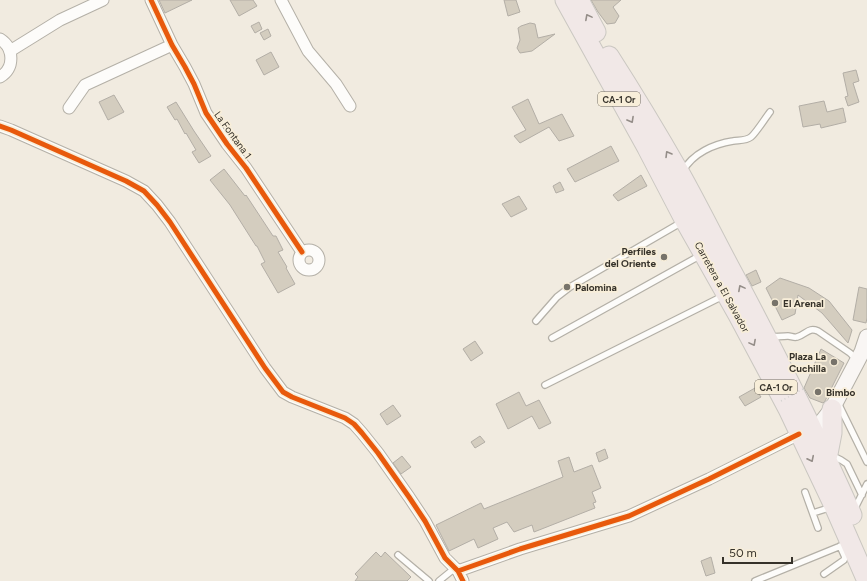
<svg xmlns="http://www.w3.org/2000/svg" width="867" height="581" font-family="Figtree,sans-serif">
<rect width="100%" height="100%" fill="#f1ebe0"/>
<!-- building -->
<path fill="#d4cdbf" stroke="#b3aea6" d="M159,0h33l-27,13z
M230,0h23l4,6 -18,10z
M504,0h12l4,12 -12,4z
M591,0h30l-8,7 6,9 -4,7 -8,1 -9,-12z
M259,22l3,7 -7,4 -4,-7z
M530,23l5,1 3,14 17,-4 -23,17 -12,2 -3,-5 3,-8 -2,-12 3,-2z
M268,29l3,7 -7,4 -4,-7z
M271,52l8,15 -15,8 -8,-15z
M856,70l3,11 -6,2 6,19 -11,4 -3,-9 3,-1 -5,-23z
M114,95l10,17 -16,8 -9,-18z
M528,99l11,25 23,-10 12,22 -15,5 -10,-14 -29,16 -6,-7 12,-6 -14,-23z
M824,101l3,11 16,-4 3,14 -25,6 -1,-4 -17,3 -4,-21z
M176,102l18,29 17,25 -12,7 -7,-11 4,-2 -10,-17 -1,1 -8,-15 -2,1 -8,-13z
M611,146l8,15 -44,21 -8,-13z
M224,169l21,27 1,-1 27,41h3l7,14 -5,2 9,15 -1,1 9,16 -17,9 -17,-29 4,-2 -8,-16h-1l-26,-41 -20,-25z
M641,175l6,11 -29,15 -5,-6z
M560,182l4,8 -8,3 -3,-7z
M519,196l8,13 -16,8 -9,-13z
M756,270l5,12 -9,4 -6,-11z
M780,278l29,10 20,13 23,29 -4,13 -26,-30 -24,-18 -3,19 -13,6 -16,-32z
M859,287l8,2v29l-1,5 -13,-3z
M475,341l8,12 -12,8 -8,-12z
M821,349l23,14 -19,38 -2,2 -13,-5 -6,-10z
M755,388l6,9 -16,9 -6,-9z
M519,392l7,14 13,-6 12,23 -12,6 -7,-13 -24,13 -12,-25z
M393,405l8,11 -14,9 -7,-11z
M480,436l5,6 -10,6 -4,-6z
M605,449l3,9 -9,4 -3,-9z
M402,456l9,11 -10,7 -8,-11z
M569,457l5,15 18,-7 9,23 -9,4 4,10 -3,1 2,5 -61,24 -2,-7 -18,7 -7,-10 -14,6 5,11 -20,9 -4,-9 -25,12 -13,-26 45,-22 3,6 79,-32 -5,-16z
M376,552l5,5 4,-5 26,25 -4,4h-52l3,-4 -3,-3z
M711,557l4,16 -9,3 -5,-15z"/>
<g fill="none" stroke-linecap="round" stroke-linejoin="round">
<!-- lane casing -->
<g stroke="#b4b0a7" stroke-width="8">
<path id="lane" d="M683,171c10,-18 31,-27 50,-30 5,-1 13,0 18,-4 5,-4 15,-20 19,-25
M536,321l21,-24 13,-10 112,-65
M771,337c5,0 11,-1 17,-1 3,0 6,2 9,1 10,-3 11,-10 21,-6l32,22 6,6
M552,338l149,-83
M545,385l178,-89
M838,403l29,59
M830,461l7,-3 4,2 6,4 15,31
M805,492l13,36
M854,510l13,-26
M813,513l19,-6
M398,555l31,26
M824,574l20,-14 1,-3 -5,-11
M439,581l16,-13
M755,581l93,-38"/>
</g>
<!-- street casing -->
<g stroke="#b4b0a7" stroke-width="13">
<path id="street" d="M151,0l21,45 13,22 9,17 12,29 21,31 19,24 56,84
M281,0l27,51 28,33 14,22
M0,39c14,9 15,29 0,38
M10,51l50,-31 43,-20
M69,108l16,-23 87,-40
M0,126l11,4 115,51 18,10 13,14 13,17 95,146 18,24 9,5 53,21 9,6 8,9 16,20 31,44 16,24 20,37 13,13 5,10
M299 260a10 10 0 1 1 20 0a10 10 0 1 1-20 0Z
M458,571l62,-22 109,-33 80,-37 90,-45"/>
</g>
<!-- secondary casing -->
<g stroke="#b4b0a7" stroke-width="17">
<path id="secondary" d="M813,432l8,-9 11,-14 30,-57 5,-15"/>
</g>
<!-- highway casing -->
<g stroke="#cac7c1" stroke-width="21">
<path id="highway" d="M565,0l82,148 38,73 53,94 50,94 46,97 33,75
M579,0l17,32
M609,56c25,39 49,79 72,119 19,34 36,69 55,104 41,77 80,155 116,236
M827,459l5,-26v-24"/>
</g>
<!-- lane -->
<use href="#lane" stroke="#fdfcfa" stroke-width="5.5"/>
<!-- street -->
<use href="#street" stroke="#fdfcfa" stroke-width="11"/>
<!-- secondary -->
<use href="#secondary" stroke="#f9f6f4" stroke-width="15"/>
<!-- highway -->
<use href="#highway" stroke="#f1e8e7" stroke-width="19"/>
<!-- path-bridge -->
<path stroke="#d4d2d0" stroke-width="1.5" stroke-dasharray="1 3" stroke-linecap="butt" d="M781,401l22,-12"/>
<!-- cycleway casing -->
<g stroke="#f8eed9" stroke-width="8">
<path id="cycleway" d="M151,0l21,45 13,22 9,17 12,29 21,31 19,24 56,84
M0,126l11,4 115,51 18,10 13,14 13,17 95,146 18,24 9,5 53,21 9,6 8,9 16,20 31,44 16,24 20,37 13,13 5,10
M458,571l62,-22 109,-33 80,-37 90,-45"/>
</g>
<!-- cycleway -->
<use href="#cycleway" stroke="#e8590c" stroke-width="5"/>
</g>
<!-- one-way arrows -->
<defs><path id="oneway-chevron" d="M-2-3.5L2.5 0L-2 3.5" fill="none" stroke-width="1.6" stroke-linecap="round" stroke-linejoin="round"/></defs>
<g stroke="#948d88">
<use href="#oneway-chevron" transform="translate(588 17) rotate(-118)"/>
<use href="#oneway-chevron" transform="translate(631 120) rotate(61)"/>
<use href="#oneway-chevron" transform="translate(668 154) rotate(-121)"/>
<use href="#oneway-chevron" transform="translate(741 288) rotate(-118)"/>
<use href="#oneway-chevron" transform="translate(753 343) rotate(62)"/>
<use href="#oneway-chevron" transform="translate(811 459) rotate(64)"/>
</g>
<!-- markers -->
<g fill="#77736a" stroke="#f8eed9" stroke-width="1.5">
<circle cx="664" cy="257" r="4"/>
<circle cx="567" cy="287" r="4"/>
<circle cx="775" cy="303" r="4"/>
<circle cx="834" cy="362" r="4"/>
<circle cx="818" cy="392" r="4"/>
</g>
<g text-anchor="middle" dominant-baseline="central" stroke-width="3.5" stroke-linejoin="round" paint-order="stroke">
<!-- shield labels -->
<g fill="#f8eed9" stroke="#706a5e" stroke-width="1">
<rect x="598" y="92" width="42" height="14" rx="3"/>
<rect x="755" y="380" width="42" height="14" rx="3"/>
</g>
<g font-size="9" font-weight="bold" fill="#36322a">
<text x="619" y="99">CA-1 Or</text>
<text x="776" y="387">CA-1 Or</text>
</g>
<!-- street labels -->
<g font-size="10" fill="#36322a" stroke="#f8eed9">
<text transform="translate(233 135) rotate(54)">La Fontana 1</text>
<text transform="translate(722 287) rotate(61)">Carretera a El Salvador</text>
</g>
<!-- poi labels -->
<g font-size="10" font-weight="bold" fill="#36322a" stroke="#f8eed9" text-anchor="start">
<text x="656" y="251" text-anchor="end">Perfiles<tspan x="656" dy="12">del Oriente</tspan></text>
<text x="575" y="287">Palomina</text>
<text x="783" y="303">El Arenal</text>
<text x="826" y="356" text-anchor="end">Plaza La<tspan x="826" dy="12">Cuchilla</tspan></text>
<text x="826" y="392">Bimbo</text>
</g>
</g>
<!-- scale -->
<path d="M723 557v6h69v-6" fill="none" stroke="#36322a" stroke-width="2"/>
<text x="729" y="557" font-size="12" fill="#36322a" stroke="#f8eed9" stroke-width="3" paint-order="stroke">50 m</text>
</svg>
